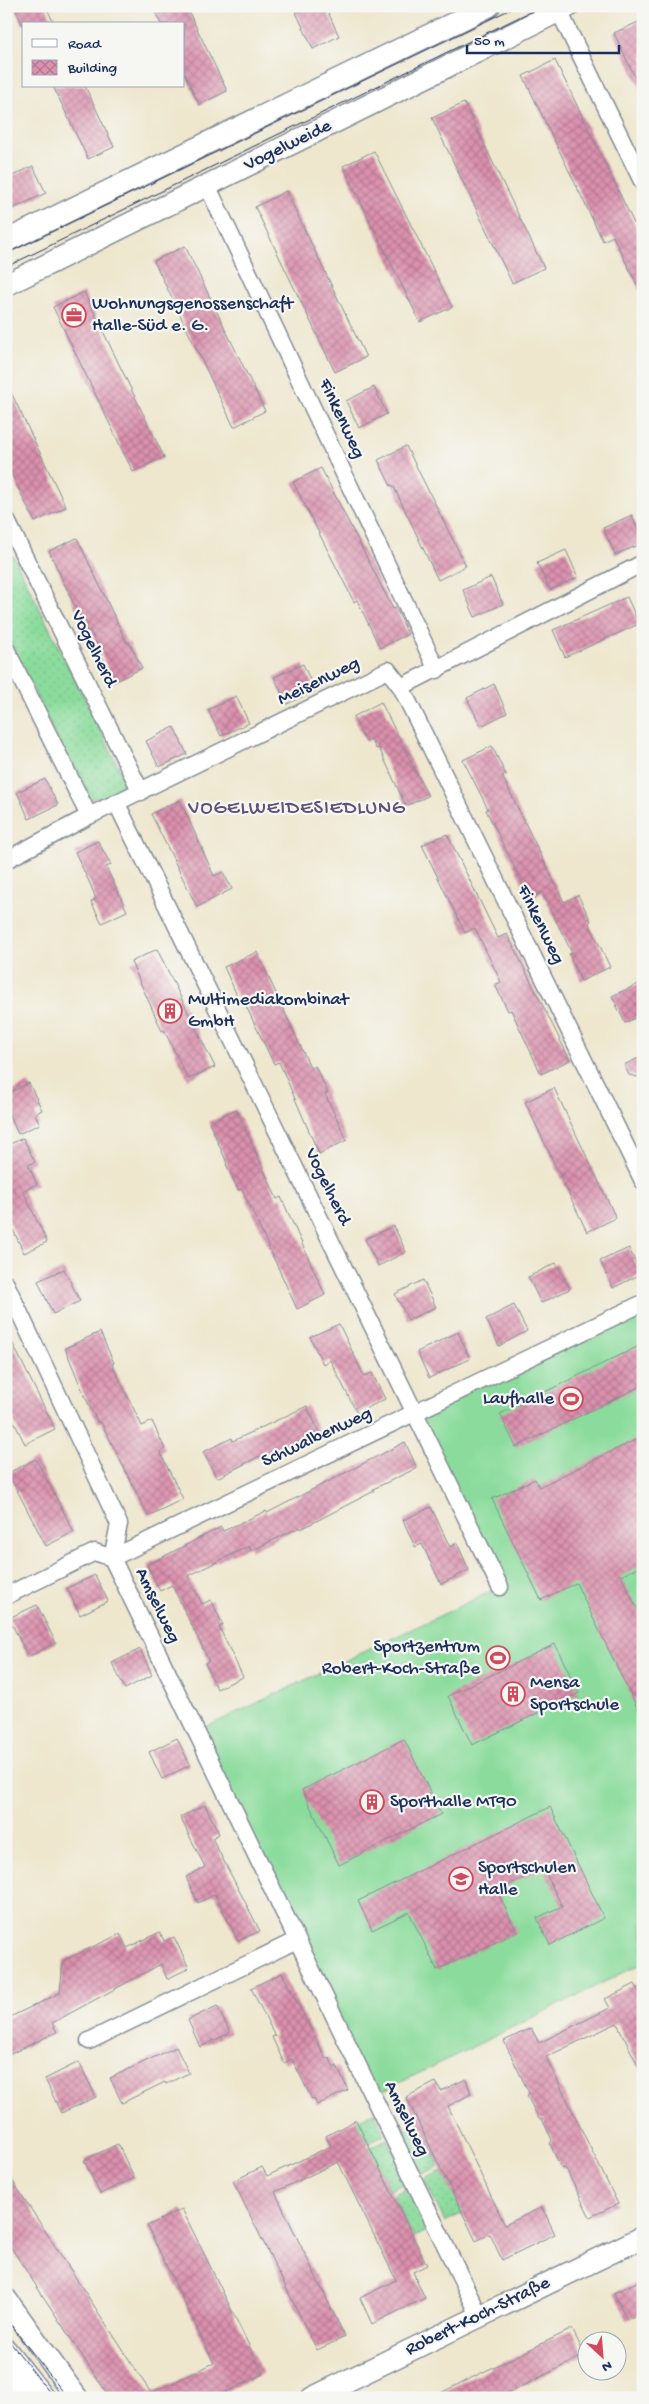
<svg xmlns="http://www.w3.org/2000/svg" width="649" height="2404" font-family="'Gochi Hand',sans-serif">
<defs>
<pattern id="grass-dots" width="8" height="8" patternUnits="userSpaceOnUse" patternTransform="scale(1.25)"><rect width="8" height="8" fill="#8bdc9c"/><path d="M2 2h.1M6 6h.1" fill="none" stroke="#77bd89" stroke-width="1.8" stroke-linecap="round"/></pattern>
<pattern id="building-cross-hatch" width="8" height="8" patternUnits="userSpaceOnUse" patternTransform="scale(1.25)"><rect width="8" height="8" fill="#dc91ad"/><path d="M0 0l8 8M0 8l8-8" fill="none" stroke="#b27790"/></pattern>
</defs>
<rect width="100%" height="100%" fill="#f6f6f2"/>
<filter id="ink" filterUnits="userSpaceOnUse"><feTurbulence type="fractalNoise" baseFrequency=".02" numOctaves="2"/><feDisplacementMap in="SourceGraphic" scale="10" xChannelSelector="R" yChannelSelector="G"/><feConvolveMatrix kernelMatrix="1 2 1 2 8 2 1 2 1" color-interpolation-filters="sRGB"/></filter>
<filter id="wash" filterUnits="userSpaceOnUse"><feTurbulence type="fractalNoise" baseFrequency=".0096" numOctaves="4" result="noise"/><feDisplacementMap in="SourceGraphic" scale="20" xChannelSelector="R" yChannelSelector="G"/><feGaussianBlur stdDeviation="1.12" result="paint"/><feColorMatrix in="noise" values="0 0 0 0 0 0 0 0 0 0 0 0 0 0 0 0 0 1.4 0 .05"/><feComposite in="paint" operator="in"/></filter>
<g filter="url(#wash)">
<rect width="100%" height="100%" fill="#eee7ce"/>
<!-- grass -->
<path fill="url(#grass-dots)" stroke="#53867d" d="M6,556l8,1 112,225c-11,14 -24,18 -41,16l-79,-165z
M374,2112l11,22 -18,9 -11,-23z
M419,2124l20,42 -17,8 -20,-42z
M387,2139l21,42 -18,9 -21,-42z
M442,2171l21,42 -18,9 -21,-43z
M410,2186l21,43 -18,8 -20,-42z"/>
<!-- pitch -->
<path fill="#8bdc9c" stroke="#53867d" d="M643,1303v660l-270,133 -177,-364 304,-145 -84,-174z"/>
<g id="blocks">
<!-- building -->
<path fill="url(#building-cross-hatch)" d="M14,6h32l8,18h-32z
M152,6h34l41,85 -28,14 -15,-33v-48h-23z
M293,6h32l14,30 -26,13z
M643,20v74l-29,-61z
M555,60l88,182v55l-30,-61 -10,5 -80,-165z
M53,86h32l29,61 -26,12z
M464,103l80,165 -32,15 -80,-165z
M374,151l78,156 -32,15 -77,-156z
M33,166l13,27 -40,19v-33z
M286,191l80,166 -31,15 -80,-165z
M185,246l80,165 -31,16 -80,-166z
M84,292l80,165 -31,15 -80,-165z
M6,382l60,125 -31,15 -29,-59z
M374,387l13,27 -28,14 -13,-27z
M406,446l60,120 -28,14 -45,-95 -2,1 -13,-26z
M321,468l72,141 3,-1 12,26 -28,14 -23,-48 -3,2 -61,-120z
M632,515l11,28 -28,12 -12,-27z
M77,538l50,105 2,-1 13,26 -28,14 -24,-52 -3,2 -38,-81z
M566,550l12,27 -28,13 -13,-27z
M491,577l12,27 -28,13 -12,-27z
M627,597l12,27 -74,33 -12,-27z
M303,664l12,27 -28,13 -13,-27z
M494,684l13,29 -26,13 -14,-28z
M236,696l13,27 -28,13 -13,-26z
M381,702l47,94 -22,10 -27,-58 -3,1 -5,-10 -5,3 -13,-25z
M174,727l13,27 -28,13 -13,-26z
M492,746l14,29 -4,1 62,126 14,-7 13,26 -2,2 21,44 -29,14 -12,-27 3,-1 -30,-61 -12,6 -44,-88 2,-1 -25,-49z
M45,779l13,26 -29,14 -12,-27z
M180,800l34,76 9,-4 9,17 -35,18 -46,-93z
M447,834l51,104 9,-4 63,126 -29,14 -30,-64 -3,1 -13,-26 6,-3 -26,-54 -10,5 -43,-88z
M98,841l13,24 -5,2 21,44 -25,12 -11,-21 5,-3 -5,-13 -16,-34z
M157,949l58,118 -27,12 -24,-49 -2,1 -31,-69z
M257,952l54,117 4,-3 13,27 -3,1 22,46 -28,14 -40,-92 -5,2 -30,-62 -3,2 -17,-37z
M643,982v32l-18,9 -13,-27z
M643,1056v22l-14,-3 -5,-10z
M29,1083l13,27 -7,4 5,10 -22,10 -12,-26v-14z
M554,1088l62,130 -29,14 -62,-130z
M236,1109l41,90 4,-2 44,98 -28,14 -55,-120 -4,1 -12,-26 1,-1 -18,-41z
M23,1138l12,24 -7,3 9,19 -14,7 24,51 -23,11 -18,-38v-69z
M394,1226l12,26 -28,14 -13,-27z
M629,1248l12,26 -28,14 -13,-27z
M556,1263l14,26 -29,14 -13,-26z
M64,1269l16,32 -27,13 -15,-33z
M423,1280l13,27 -28,13 -13,-26z
M514,1305l13,26 -28,15 -13,-27z
M339,1324l25,52 8,-3 13,26 -28,14 -27,-53 -7,4 -13,-27z
M6,1330l49,99 -30,15 -19,-38z
M100,1332l14,31 -2,1 30,62 10,-5 13,28 -5,3 23,47 -35,17 -47,-94 -3,1 -13,-26 -20,-49z
M458,1332l12,27 -41,19 -12,-26z
M643,1344v41l-127,62 -16,-33z
M307,1406l12,26 -57,28 -2,-4 -43,22 -14,-26 29,-14 1,3z
M643,1436v129l-22,11 22,44v100l-67,-137 -35,17 -49,-101 43,-20 4,8z
M405,1442l12,26 -44,21 1,2 -73,38 -1,-2 -49,24 -2,-5 -61,30 14,28 9,-4 12,25 -4,2 24,50 -26,12 -12,-26 4,-2 -37,-76 -12,6 -13,-26 74,-38 2,4 43,-20 1,2z
M36,1459l38,73 -28,14 -38,-73z
M431,1507l19,40 7,-4 12,27 -28,14 -19,-40 -7,3 -12,-27z
M95,1575l13,26 -28,14 -13,-27z
M37,1605l19,38 -28,14 -19,-39z
M555,1644l24,49 -107,52 -24,-49z
M140,1649l12,26 -27,14 -13,-26z
M177,1738l13,27 -28,14 -13,-27z
M404,1739l37,75 -102,51 -37,-75z
M205,1805l14,29 -7,4 48,93 -22,10 -23,-47 -17,9 -12,-26 19,-10 -25,-50z
M550,1807l54,111 -54,27 -13,-27 25,-12 -19,-38 -46,23 20,41 -80,38 -28,-58 -37,18 -14,-29z
M160,1932l4,9 10,-4 15,31 -22,11 -6,-15 -109,59 5,9 -51,24v-37l54,-26 3,-32 57,-27 7,14z
M282,1973l44,86 3,-2 5,11 3,-2 11,24 -31,15 -3,-7 -2,1 -20,-40 -8,4 -12,-26 3,-1 -24,-48z
M635,1984l8,15v77l-26,-53 -71,34 72,147 -28,13 -24,-48 -5,-1 -11,-24 2,-4 -10,-21h-3l-12,-23 2,-3 -25,-52 27,-13 8,15 71,-35 -5,-9z
M217,2006l13,27 -30,14 -12,-27z
M176,2047l13,26 -23,11 -1,-2 -43,21 -12,-25z
M79,2062l17,35 -35,16 -16,-34z
M466,2079l5,15 -23,12 57,119 37,-18 13,27 -53,26 -12,-26 -14,7 -70,-144 30,-15 5,9z
M356,2120l71,145 -14,7 12,26 -53,26 -12,-26 36,-18 -58,-118 -63,30 70,145 -28,13 -84,-169 29,-14 5,9 64,-30 -5,-10z
M118,2144l16,34 -34,16 -16,-34z
M6,2171l145,222 63,-30 -67,-137 35,-17 81,165 -49,24h-104l-104,-158z
M643,2279v33l-16,8 -13,-27z
M572,2329l13,26 -87,43h-68z"/>
</g>
</g>
<g filter="url(#ink)">
<use href="#blocks" fill-opacity="0" stroke="#848b96" stroke-width="1"/>
<g fill="none" stroke-linecap="round" stroke-linejoin="round">
<!-- minor casing -->
<g stroke="#848b96" stroke-width="19">
<path id="minor" d="M559,11l84,172
M207,185l230,485
M6,519l135,273
M6,649l83,167
M401,687l242,-124
M117,804l383,783
M6,860l83,-44 299,-146 13,17 242,494
M6,1284l113,240 -7,34 367,757
M6,1596l89,-44 17,6 531,-255
M89,2041l208,-101"/>
</g>
<!-- tertiary casing -->
<g stroke="#848b96" stroke-width="24">
<path id="tertiary" d="M6,241l483,-235
M6,285l563,-279
M6,2299l71,99
M6,2350l38,48
M6,2376l17,22
M312,2398l331,-161"/>
</g>
<!-- minor -->
<use href="#minor" stroke="#fff" stroke-width="16"/>
<!-- tertiary -->
<use href="#tertiary" stroke="#fff" stroke-width="21"/>
<!-- tram -->
<path stroke="#1b2f5e" stroke-width="1" d="M6,254l511,-248
M6,267l536,-261
M6,2319l62,79
M6,2337l48,61"/>
</g>
</g>
<!-- icons -->
<defs>
<g id="office-ring" transform="scale(1.25)"><circle r="9.5" fill="#f6f6f2" stroke="#d1495b" stroke-width="1.5"/><path d="M-6-3h4V-5.5h4V-3h4V5H-6ZM-1-4.5V-3h2v-1.5ZM-6 0V1H6V0Z" fill="#d1495b"/></g>
<g id="building-ring" transform="scale(1.25)"><circle r="9.5" fill="#f6f6f2" stroke="#d1495b" stroke-width="1.5"/><path d="M-4-6H4V6H1V3H-1V6H-4ZM-2.5-4.3h1.7v1.8h-1.7ZM.8-4.3h1.7v1.8H.8ZM-2.5-1h1.7V.8h-1.7ZM.8-1h1.7V.8H.8Z" fill="#d1495b"/></g>
<g id="stadium-ring" transform="scale(1.25)"><circle r="9.5" fill="#f6f6f2" stroke="#d1495b" stroke-width="1.5"/><path d="M0-5a6.5 5 0 1 0 0 10a6.5 5 0 1 0 0-10ZM-3.5-1.8h7v3.6h-7Z" fill="#d1495b"/></g>
<g id="school-ring" transform="scale(1.25)"><circle r="9.5" fill="#f6f6f2" stroke="#d1495b" stroke-width="1.5"/><path d="M0-5L7-2L0 1L-7-2ZM-4 1L0 2.5L4 1V4Q0 6-4 4Z" fill="#d1495b"/></g>
</defs>
<g fill-rule="evenodd">
<use href="#office-ring" x="74" y="315"/>
<use href="#building-ring" x="170" y="1011"/>
<use href="#stadium-ring" x="571" y="1399"/>
<use href="#stadium-ring" x="498" y="1658"/>
<use href="#building-ring" x="513" y="1694"/>
<use href="#building-ring" x="372" y="1802"/>
<use href="#school-ring" x="461" y="1879"/>
</g>
<g text-anchor="middle" dominant-baseline="central" stroke-width="4.5" stroke-linejoin="round" paint-order="stroke">
<!-- street labels -->
<g font-size="19" fill="#1b2f5e" stroke="#f6f6f2">
<text transform="translate(288 146) rotate(-26)">Vogelweide</text>
<text transform="translate(341 419) rotate(65)">Finkenweg</text>
<text transform="translate(93 649) rotate(64)">Vogelherd</text>
<text transform="translate(319 682) rotate(-26)">Meisenweg</text>
<text transform="translate(540 925) rotate(64)">Finkenweg</text>
<text transform="translate(327 1187) rotate(64)">Vogelherd</text>
<text transform="translate(317 1438) rotate(-25)">Schwalbenweg</text>
<text transform="translate(157 1606) rotate(64)">Amselweg</text>
<text transform="translate(406 2119) rotate(64)">Amselweg</text>
<text transform="translate(478 2317) rotate(-26)">Robert-Koch-Straße</text>
</g>
<!-- poi labels -->
<g font-size="19" fill="#1b2f5e" stroke="#f6f6f2" text-anchor="start">
<text x="92" y="304">Wohnungsgenossenschaft<tspan x="92" dy="22">Halle-Süd e. G.</tspan></text>
<text x="188" y="1000">Multimediakombinat<tspan x="188" dy="22">GmbH</tspan></text>
<text x="554" y="1399" text-anchor="end">Laufhalle</text>
<text x="480" y="1647" text-anchor="end">Sportzentrum<tspan x="480" dy="22">Robert-Koch-Straße</tspan></text>
<text x="530" y="1683">Mensa<tspan x="530" dy="22">Sportschule</tspan></text>
<text x="390" y="1802">Sporthalle MT90</text>
<text x="478" y="1868">Sportschulen<tspan x="478" dy="22">Halle</tspan></text>
</g>
<!-- neighbourhood labels -->
<g font-size="20" letter-spacing="1" fill="#5f517a" stroke="#f6f6f2">
<text x="297" y="809">VOGELWEIDESIEDLUNG</text>
</g>
</g>
<!-- margin -->
<rect width="649" height="2404" fill="none" stroke="#f6f6f2" stroke-width="25"/>
<!-- legend -->
<rect x="22" y="22" width="162" height="65" fill="#f6f6f2" stroke="#9ea6b7"/>
<rect x="32" y="39" width="25" height="8" fill="#ffffff" stroke="#9ea6b7"/>
<text x="68" y="48" font-size="15" fill="#1b2f5e">Road</text>
<rect x="32" y="60" width="25" height="15" fill="url(#building-cross-hatch)" stroke="#9ea6b7"/>
<text x="68" y="72" font-size="15" fill="#1b2f5e">Building</text>
<!-- north arrow -->
<g transform="translate(602 2356) rotate(154)"><circle r="24" fill="#f6f6f2" stroke="#9ea6b7"/>
<path d="M0-4L9 19L0 12L-9 19Z" fill="#d1495b"/>
<text y="-8" font-size="14" font-weight="bold" text-anchor="middle" fill="#1b2f5e">N</text>
</g>
<!-- scale -->
<path d="M467 45v8h152v-8" fill="none" stroke="#1b2f5e" stroke-width="2.5"/>
<text x="474" y="45" font-size="15" fill="#1b2f5e" stroke="#f6f6f2" stroke-width="4" paint-order="stroke">50 m</text>
</svg>
